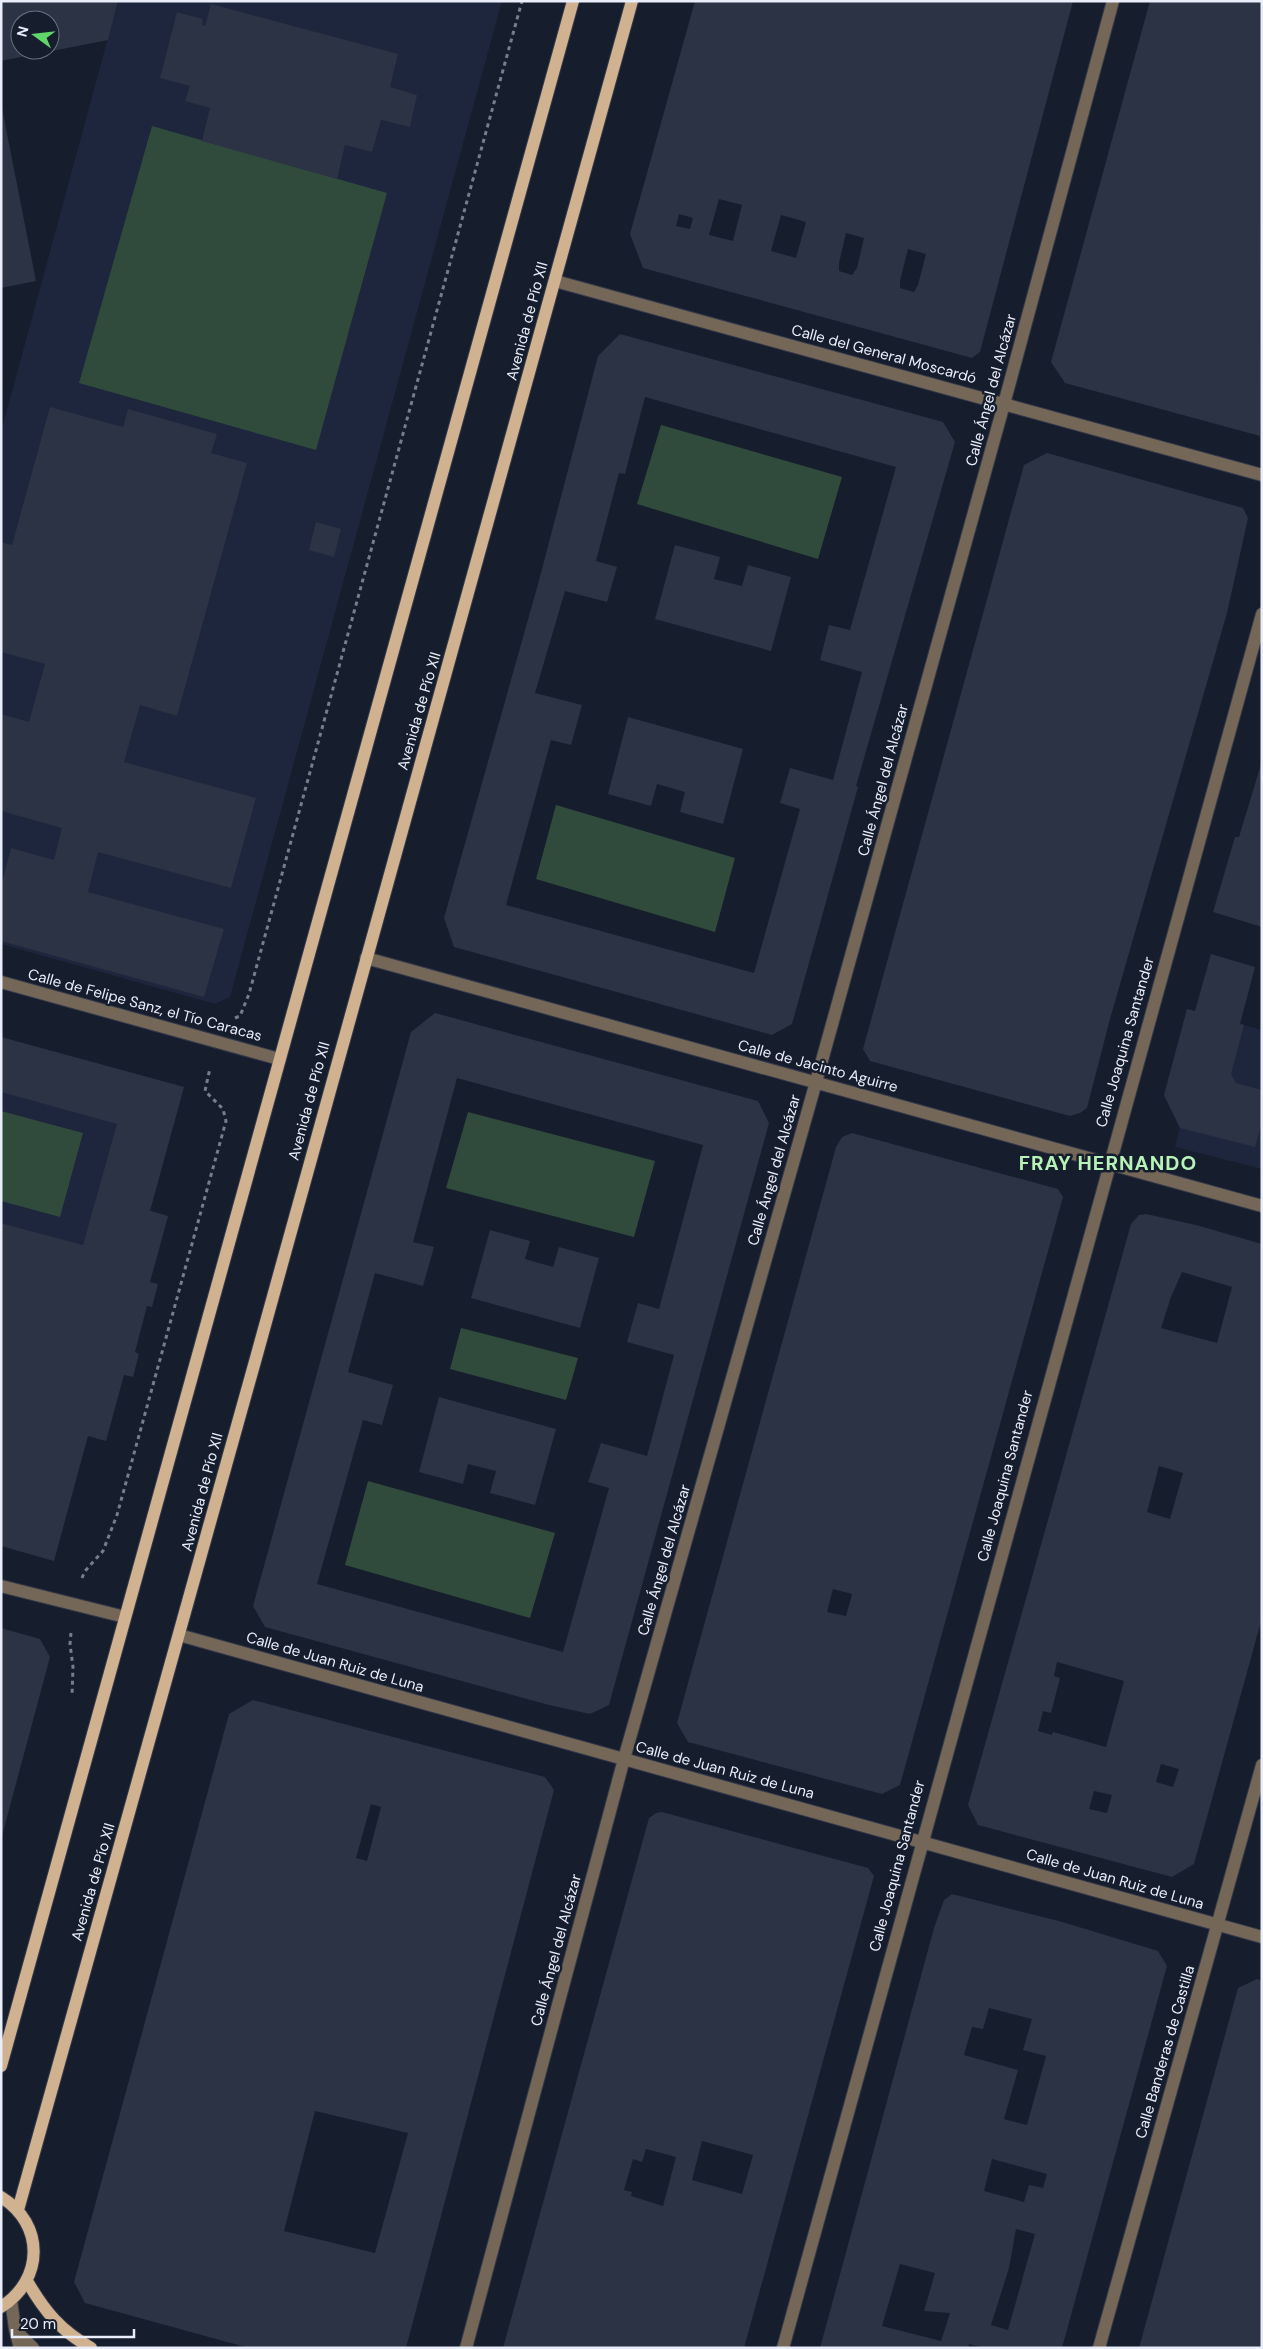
<svg xmlns="http://www.w3.org/2000/svg" width="1263" height="2349" font-family="'DM Sans',sans-serif">
<rect width="100%" height="100%" fill="#161d2d"/>
<!-- built -->
<path fill="#1d263c" d="M118,1h384l-272,996 -15,7 -214,-60v-512z
M1187,1009l75,21v139l-87,-22 5,-19 -16,-33z
M1,1037l183,50 -34,123 18,6 -13,49 -154,-42z"/>
<!-- green -->
<path fill="#304b3c" d="M152,126l235,67 -71,257 -237,-67z
M661,425l181,52 -24,82 -181,-55z
M556,805l179,53 -20,74 -179,-53z
M1,1111l82,22 -23,84 -59,-16z
M468,1112l187,49 -21,76 -188,-49z
M461,1328l117,30 -12,42 -116,-31z
M368,1481l187,52 -25,85 -185,-53z"/>
<!-- building -->
<path fill="#2b3345" fill-rule="evenodd" d="M1,1h117l-10,39 -107,21zM20,20h30v30h-30z
M695,1h378l-93,351 -8,6 -329,-90 -13,-34zM719,199l23,6 -9,36 -24,-6zM679,214l14,4 -3,11 -14,-3zM781,215l25,7 -10,36 -25,-7zM846,233l18,5 -7,30 -5,7 -13,-4v-8zM908,249l18,5 -8,31 -4,7 -14,-4v-7z
M1150,1h112l-2,435 -195,-53 -14,-21z
M211,4l187,50 -8,33 27,8 -7,32 -29,-7 -9,32 -27,-7 -8,34 -135,-38 8,-33 -25,-7 5,-15 -30,-8 17,-66 26,7 -1,6 3,1z
M2,108l34,173 -35,7v-179z
M620,334l323,88 12,20 -99,344 2,1 -66,237 -20,11 -318,-88 -10,-29 94,-334 60,-228zM645,397l251,70 -46,163 -21,-5 -9,35 42,12 -29,108 -43,-12 -10,35 20,6 -46,164 -248,-68 45,-165 20,5 11,-40 -47,-12 30,-102 42,11 10,-35 -21,-6 23,-88 6,1z
M50,407l73,20 5,-18 89,25 -6,19 36,10 -70,253 -37,-11 -16,57 132,36 -25,90 -133,-36 -10,40 136,37 -20,68 -203,-56v-55l10,-38 43,12 8,-32 -61,-17v-97l28,8 16,-58 -44,-12v-110l11,3z
M1047,453l196,55 5,10 -21,95 -117,406 -23,89 -7,5 -10,3 -200,-55 -7,-12 161,-584z
M316,522l25,7 -7,28 -25,-7z
M675,545l45,12 -6,22 28,7 6,-21 43,12 -20,74 -116,-32z
M628,717l115,32 -20,75 -43,-12 5,-20 -28,-8 -6,22 -43,-12z
M1262,761v166l-49,-15 22,-75h4z
M1211,954l44,13 -15,57 4,1 -13,49 5,9 26,7v32l-7,25 -75,-19 -16,-33 23,-86 8,2z
M435,1013l323,88 11,22 -160,582 -19,9 -41,-9 -284,-78 -12,-21 158,-574zM457,1078l246,67 -44,164 -21,-6 -11,39 47,13 -27,101 -46,-13 -13,39 21,6 -46,164 -246,-68 46,-164 19,5 11,-40 -45,-13 27,-99 48,13 11,-39 -21,-5z
M1,1037l183,50 -34,124 18,5 -18,66 8,2 -6,23 -5,-1 -12,46 4,2 -6,23 -9,-2 -18,66 -18,-5 -34,125 -53,-15v-323l82,22 34,-121 -116,-32z
M852,1133l206,56 5,8 -163,588 -18,9 -194,-52 -11,-19 159,-576 6,-10zM833,1589l19,5 -6,22 -19,-4z
M1146,1214l50,11 66,19v374l-68,246 -22,13 -194,-52 -10,-20 163,-581 8,-9zM1182,1272l50,15 -15,56 -56,-15 10,-31zM1159,1466l24,7 -13,46 -23,-7zM1057,1662l67,19 -18,66 -53,-15 -1,3 -14,-4 5,-20 8,2 9,-35 -6,-2zM1161,1764l18,5 -6,18 -17,-5zM1094,1791l18,4 -5,18 -18,-4z
M490,1230l40,11 -5,18 28,8 6,-20 40,11 -19,70 -109,-30z
M439,1397l117,32 -21,76 -45,-12 6,-22 -28,-7 -5,20 -44,-12z
M1,1628l39,11 10,18 -48,179z
M253,1700l292,77 9,13 -148,558h-157l-164,-45 -11,-21 155,-568zM371,1804l10,3 -14,54 -11,-3zM315,2111l93,22 -33,120 -91,-22z
M662,1812l206,56 6,8 -130,472h-241l146,-530 7,-5zM702,2141l51,14 -11,39 -50,-14zM646,2149l30,8 -13,49 -32,-10 1,-4 -8,-2 9,-31 9,3z
M952,1894l107,27 99,30 9,15 -105,382h-77l-16,-4 -1,4h-148l114,-420 10,-28zM989,2008l43,11 -9,31 23,6 -19,69 -23,-6 14,-49 -54,-15 8,-28 11,2zM992,2159l55,15 -4,14 -14,-3 -5,17 -40,-11zM1016,2229l19,5 -27,96 -17,-5 18,-57zM900,2264l35,9 -11,38 26,2 -9,28 -59,-15z
M1257,1979l5,2v367h-123l99,-360z"/>
<g fill="none" stroke-linecap="round" stroke-linejoin="round">
<!-- minor casing -->
<g stroke="#343a4a" stroke-width="14">
<path id="minor" d="M555,281l707,194
M366,958l896,248
M1,982l278,77
M1,1586l124,31
M179,1635l1083,302
M11,2300l4,29 5,19
M17,2332l16,16
M466,2348l158,-589 192,-677 188,-678 109,-403
M783,2348l479,-1734
M1099,2348l163,-583"/>
</g>
<!-- major casing -->
<g stroke="#343a4a" stroke-width="14">
<path id="major" d="M1,2066l572,-2065
M1,2197c44,27 43,83 0,110
M18,2210c206,-736 411,-1472 614,-2209
M27,2281c18,31 33,49 64,67"/>
</g>
<!-- path -->
<path stroke="#777d8c" stroke-width="3" stroke-dasharray="4 4" stroke-linecap="butt" d="M235,1018l5,-2 9,-22 273,-993
M82,1578l3,-7 18,-20 14,-36 109,-394 -3,-12 -18,-18 5,-23
M71,1633l-1,11 3,23 -1,29"/>
<!-- minor -->
<use href="#minor" stroke="#756757" stroke-width="12"/>
<!-- major -->
<use href="#major" stroke="#d0b290" stroke-width="12"/>
</g>
<g text-anchor="middle" dominant-baseline="central" stroke-width="5" stroke-linejoin="round" paint-order="stroke">
<!-- street labels -->
<g font-size="15" fill="#e9eefa" stroke="#161d2d">
<text transform="translate(527 321) rotate(-75)">Avenida de Pío XII</text>
<text transform="translate(884 354) rotate(15)">Calle del General Moscardó</text>
<text transform="translate(991 390) rotate(-75)">Calle Ángel del Alcázar</text>
<text transform="translate(419 711) rotate(-74)">Avenida de Pío XII</text>
<text transform="translate(883 780) rotate(-75)">Calle Ángel del Alcázar</text>
<text transform="translate(145 1005) rotate(15)">Calle de Felipe Sanz, el Tío Caracas</text>
<text transform="translate(1125 1042) rotate(-74)">Calle Joaquina Santander</text>
<text transform="translate(818 1066) rotate(15)">Calle de Jacinto Aguirre</text>
<text transform="translate(309 1101) rotate(-75)">Avenida de Pío XII</text>
<text transform="translate(774 1170) rotate(-74)">Calle Ángel del Alcázar</text>
<text transform="translate(1005 1476) rotate(-75)">Calle Joaquina Santander</text>
<text transform="translate(202 1492) rotate(-75)">Avenida de Pío XII</text>
<text transform="translate(664 1560) rotate(-74)">Calle Ángel del Alcázar</text>
<text transform="translate(335 1662) rotate(16)">Calle de Juan Ruiz de Luna</text>
<text transform="translate(725 1770) rotate(15)">Calle de Juan Ruiz de Luna</text>
<text transform="translate(897 1866) rotate(-75)">Calle Joaquina Santander</text>
<text transform="translate(1115 1879) rotate(16)">Calle de Juan Ruiz de Luna</text>
<text transform="translate(93 1882) rotate(-74)">Avenida de Pío XII</text>
<text transform="translate(556 1950) rotate(-75)">Calle Ángel del Alcázar</text>
<text transform="translate(1165 2052) rotate(-74)">Calle Banderas de Castilla</text>
</g>
<!-- district labels -->
<g font-size="20" font-weight="bold" letter-spacing="1" fill="#b7f3b8" stroke="#161d2d">
<text x="1108" y="1163">FRAY HERNANDO</text>
</g>
</g>
<!-- border -->
<rect width="1263" height="2349" fill="none" stroke="#e9eefa" stroke-width="5"/>
<!-- north arrow -->
<g transform="translate(35 35) rotate(285)"><circle r="24" fill="#161d2d" stroke="#6a717f"/>
<path d="M0-4L9 19L0 12L-9 19Z" fill="#61d56a"/>
<text y="-8" font-size="14" font-weight="bold" text-anchor="middle" fill="#e9eefa">N</text>
</g>
<!-- scale -->
<path d="M12 2329v8h122v-8" fill="none" stroke="#e9eefa" stroke-width="2.5"/>
<text x="20" y="2329" font-size="15" fill="#e9eefa" stroke="#161d2d" stroke-width="4" paint-order="stroke">20 m</text>
</svg>
